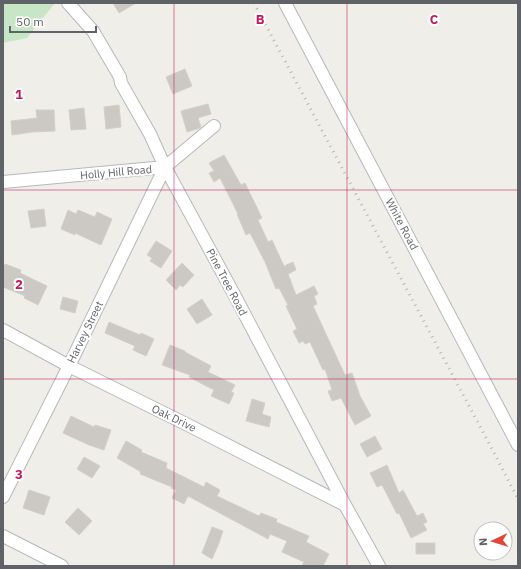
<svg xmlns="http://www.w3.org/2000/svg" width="521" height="569" font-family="'IBM Plex Sans',sans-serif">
<rect width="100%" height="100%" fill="#f0eee8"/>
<!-- green -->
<path fill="#c6e6c6" d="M3,3h52l-28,35 -24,5z"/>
<!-- building -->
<path fill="#ccc9c4" stroke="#d5d0c6" d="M113,3h23l-17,10z
M185,69l7,17 -19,8 -7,-17z
M208,104l3,10 -13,4 3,9 -1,1 -13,4 -6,-21z
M119,105l2,22 -15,2 -2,-22z
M84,108l2,21 -15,1 -2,-20z
M36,110h18l1,21 -23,1 -20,3 -1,-14 26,-3z
M224,155l17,30 4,-2 17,35 -4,2 10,22 4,-2 12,26 9,-4 3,8 -8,4 8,21 18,-9 4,8 -4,2 3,8 -4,2 32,69 7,-2 8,23 11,20 -16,9 -14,-27 -9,3 -4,-10 4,-1 -7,-21 -2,1 -13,-28 -5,2 -2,-3 -4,2 -6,-12 4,-2 -11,-23 2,-1 -9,-17 -3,1 -11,-27 -15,-29 -4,2 -9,-21h1l-18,-36 -6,4 -5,-9 5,-2 -5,-8z
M44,209l2,17 -15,2 -3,-17z
M68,210l8,4 2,-4 17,7 2,-5 15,7 -11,26 -26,-12v2l-14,-6z
M156,241l16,10 -11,17 -11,-7 2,-3 -5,-3z
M182,263l12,12 -11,12 -3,-2 -4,5 -10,-10z
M5,264l16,6 -1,3 27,13 -9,19 -14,-7 1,-2 -22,-9v-17z
M63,297l15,4 -3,12 -15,-4z
M202,299l10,16 -15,9 -10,-15z
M109,322l31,13 1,-2 13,6 -8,17 -13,-6 2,-4 -30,-13z
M170,345l15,6v1l26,14 -3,6 27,13 -4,7 3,1 -5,11 -18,-8 3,-6 -25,-13 1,-2 -28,-10z
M252,399l13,4 -3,11 9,3 -2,10 -23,-6z
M71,416l23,11 1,-2 16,5 -7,20 -15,-5 -26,-12z
M375,436l7,13 -15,8 -7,-13z
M126,441l16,9 -1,2 26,11 -1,5 38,19 2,-5 14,8 -3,6 42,20 2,-3 16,6 -1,3 33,14 -3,6 23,12 -6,12h-21l2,-4 -22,-10 5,-11 -17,-7 -2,5 -80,-43 -4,8 -12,-6 4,-8 -5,-2 1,-1 -32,-13 1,-2 -24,-14z
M84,457l16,9 -8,12 -15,-9z
M387,465l12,28 4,-3 14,26 6,-3 4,9 -4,2 4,6 -16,8 -12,-25 -2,1 -15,-29 -5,2 -7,-14z
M29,490l21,7 -6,18 -21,-7z
M78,508l14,13 -13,14 -14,-13z
M212,527l11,4 -4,12 -7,16 -10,-6z
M416,543h19v11h-19z"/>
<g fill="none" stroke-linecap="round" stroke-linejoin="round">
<!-- minor casing -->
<g stroke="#b5b8bb" stroke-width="14">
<path id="minor" d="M68,3l25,28 27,46 1,6 29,51 15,33 71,131 109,207 34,61
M285,3l233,442
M3,182l162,-15 49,-41
M3,330l66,36 117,58 159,81
M3,497l66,-131 96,-199
M3,536l59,30"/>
</g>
<!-- minor -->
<use href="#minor" stroke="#fff" stroke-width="12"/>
<!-- rail -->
<path stroke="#b5b6b7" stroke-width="3" stroke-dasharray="1 5" stroke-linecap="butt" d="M254,3l238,446 26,50"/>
</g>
<!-- grid -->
<path fill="none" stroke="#c2185b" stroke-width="1" stroke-opacity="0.55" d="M174,3v563M347,3v563M3,190h515M3,379h515"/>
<g text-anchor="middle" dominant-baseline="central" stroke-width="4" stroke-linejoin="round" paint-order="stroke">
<!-- street labels -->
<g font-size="11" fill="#5f6367" stroke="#fff">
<text transform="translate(116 172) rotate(-5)">Holly Hill Road</text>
<text transform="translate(402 224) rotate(62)">White Road</text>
<text transform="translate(227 282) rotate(62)">Pine Tree Road</text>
<text transform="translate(85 332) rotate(-64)">Harvey Street</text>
<text transform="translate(174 418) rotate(26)">Oak Drive</text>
</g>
</g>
<g font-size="13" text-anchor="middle" font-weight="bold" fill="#c2185b" stroke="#fff" stroke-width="4" stroke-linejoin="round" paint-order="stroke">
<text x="260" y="24">B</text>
<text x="434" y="24">C</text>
<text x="19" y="99">1</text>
<text x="19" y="289">2</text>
<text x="19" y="479">3</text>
</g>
<!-- border -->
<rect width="521" height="569" fill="none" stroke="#5f6367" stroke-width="8"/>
<!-- north arrow -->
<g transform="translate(493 541) rotate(266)"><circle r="19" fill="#ffffff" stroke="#bfc1c2"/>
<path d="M0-3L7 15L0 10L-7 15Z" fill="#e2463b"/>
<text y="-6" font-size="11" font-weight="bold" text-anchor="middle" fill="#5f6367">N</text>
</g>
<!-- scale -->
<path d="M10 26v6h86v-6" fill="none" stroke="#5f6367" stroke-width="2"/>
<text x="16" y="26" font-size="12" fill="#5f6367" stroke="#ffffff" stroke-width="3" paint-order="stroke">50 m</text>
</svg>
